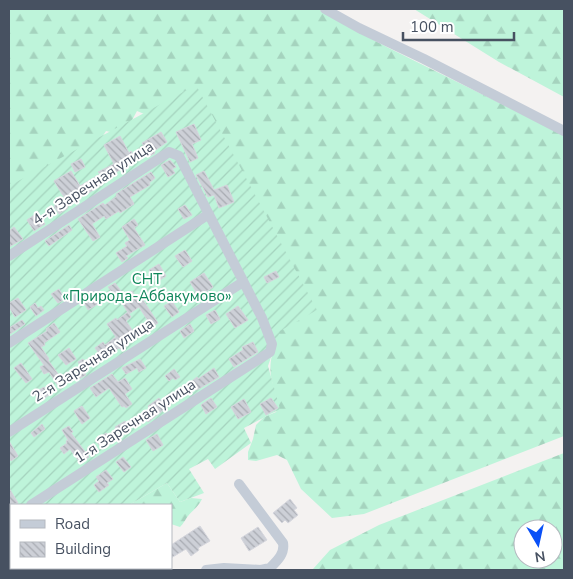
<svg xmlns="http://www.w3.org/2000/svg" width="573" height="579" font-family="'Nunito Sans',sans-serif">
<defs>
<pattern id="forest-firs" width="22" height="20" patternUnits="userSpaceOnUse" patternTransform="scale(1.25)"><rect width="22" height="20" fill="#bef4da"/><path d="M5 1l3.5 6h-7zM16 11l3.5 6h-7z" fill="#a5d3be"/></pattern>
<pattern id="garden-furrows" width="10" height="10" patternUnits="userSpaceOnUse" patternTransform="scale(1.25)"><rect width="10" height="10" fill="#bef4da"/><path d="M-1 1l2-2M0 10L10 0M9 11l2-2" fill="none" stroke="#a5d3be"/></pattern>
<pattern id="building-back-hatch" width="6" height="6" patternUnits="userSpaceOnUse" patternTransform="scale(1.25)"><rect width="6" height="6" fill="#cdd0d7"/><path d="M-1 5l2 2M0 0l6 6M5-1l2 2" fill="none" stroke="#a8abb2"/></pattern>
</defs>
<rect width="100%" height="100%" fill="#f4f2f1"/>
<!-- forest -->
<path fill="url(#forest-firs)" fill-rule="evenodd" d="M9,9h309c79,47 165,83 246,127v300l-200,78 -32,4 -31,-29 -14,-29 -10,-5 -21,6 -8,-1v-8l5,-13 3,-14 8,-8 12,-5 2,-5c-3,-20 -11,-31 -6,-52l-111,-234 -24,-10 -13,24 -18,-4 -13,20 -84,64z
M414,9h150v88l-65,-35z
M564,453v117l-251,-1 17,-19 49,-25zM523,529h30v30h-30z
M167,483l13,19 11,-4 11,1c-4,8 -9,11 -14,17 -3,4 -4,7 -8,11l-9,-3v-19h-42z
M16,568h114l-2,2h-115z"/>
<!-- garden -->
<path fill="url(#garden-furrows)" d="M196,85l121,225 -37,21 -12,35 12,43 -36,19 7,15 -36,26 -7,-10 -19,10 15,24 -24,9 -13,-19 -38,22h-118v63l-2,-4v-378z"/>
<!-- building -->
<path fill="url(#building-back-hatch)" stroke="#d5d6dd" d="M194,124l7,16 -9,4 6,14 -8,4 -14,-30z
M161,132l6,10 -13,9 1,2 -5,3 -8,-13z
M120,136l9,17 2,-2 6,9 -36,21 2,3 -16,10 -2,-4 -18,12 -13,-21 17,-10 9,15 20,-12 -2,-2 16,-8 -10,-19z
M81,159l4,8 -10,5 -4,-8z
M170,160l6,7 -4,2 3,4 -7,4 -7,-12z
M204,171l10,19 13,-5 7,17 -15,6 -5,-13 -6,2 -12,-22z
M151,172l4,6 -6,5 1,2 -20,12 4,7 -14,9 -1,-2 -13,8 -2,-3 -12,8 8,13 -7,4 -15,-22 25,-16 2,2 12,-9 -1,-2z
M63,200l5,8 -9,6 -5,-8z
M185,205l7,10 -8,4 -6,-10z
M37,213l8,11 -11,7 -7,-11z
M134,219l4,6 -4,3 11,17 -19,11 2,2 -6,4 -6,-9 11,-7 -2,-3 5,-3 -8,-13z
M69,225l3,5 -23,16 -4,-5z
M14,227l9,12 -14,8v-16z
M185,250l7,11 -9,6 -8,-11z
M159,264l7,12 -9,6 -8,-12z
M276,271l3,6 -12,6 -3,-6z
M204,273l9,14 -14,10 -9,-15z
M115,283l9,12 8,-4 7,11 4,-2 15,23 -6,4 -13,-20 -10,7 -11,-17 -2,1 -8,-11z
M59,289l6,10 -7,4 -7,-9z
M96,295l5,7 -13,8 -4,-7z
M18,298l8,12 -11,7 -6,-10v-4z
M172,301l7,11 -7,5 -8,-11z
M35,303l3,5 3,-2 3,4 -8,6 -6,-9z
M238,306l10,14 -13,8 -9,-14z
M215,310l5,9 -9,5 -5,-9z
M128,312l3,5 -5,4 9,13 -9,6 3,4 -8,6 -2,-2 -3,2 -1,-2 -13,9 -7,-9 8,-6 2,3 11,-8 -9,-13 9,-6 1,2z
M22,320l3,4 -15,10 -1,-6z
M54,323l6,9 -16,11 1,2 -4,2 8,12 -1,1 18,25 -6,4 -11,-17 -5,2 -4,-7 4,-2 -16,-22 19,-12 -1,-2z
M190,324l4,7 -10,7 -4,-7z
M253,342l5,10 -24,15 -5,-8 14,-9 -1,-3z
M69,348l7,11 -10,6 -8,-10z
M83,359l6,9 -5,4 2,3 -10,6 -4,-5 11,-6 -5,-8z
M140,359l6,9 -7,4 -2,-4 -11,6 -4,-6z
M21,363l11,16 -6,4 -12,-15z
M214,368l5,9 -22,13 -5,-9 5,-4 1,2z
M174,369l6,8 -5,3 -2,-2 -4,3 -4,-5z
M112,374l6,8 7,-4 7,11 -7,5 7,10 -6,4 -2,-2 -2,1 -13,-19 -13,9 -6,-9z
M44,387l5,8 -9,6 -6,-8z
M159,398l7,10 -18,14 -5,-7 7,-5 -2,-4z
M211,398l6,9 -11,7 -5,-9z
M271,398l7,10 -12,7 -6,-11z
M244,399l7,13 -13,7 -7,-12z
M82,406l8,12 -8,6 -8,-13z
M125,421l6,9 -10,6 -6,-9z
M42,424l3,5 -11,8 -3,-4z
M69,426l4,6 -2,1 18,24 -9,6 -10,-14 -6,5 -4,-6 7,-5 -1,-2 2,-1 -6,-10z
M106,433l6,8 -11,6 -5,-6z
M157,434l6,11 -10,6 -7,-11z
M9,441l9,15 -7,5 -2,-4z
M123,457l8,10 -7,5 -8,-10z
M106,470l7,9 -6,4 2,2 -10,7 -5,-7 5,-4 -3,-4z
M9,488l9,15 -7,2 -2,4z
M290,499l7,9 -3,2 4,5 -10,8 -3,-3 -3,3 -9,-10z
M200,526l10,15 -12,7 1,2 -8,6 -5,-7 -15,9v-13z
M258,527l9,13 -18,11 -8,-13z"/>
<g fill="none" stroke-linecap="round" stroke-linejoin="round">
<!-- minor -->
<path stroke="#c4ccd7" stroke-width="10" d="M325,9l34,19 65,31 140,72
M9,256l160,-104 10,4 83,162 10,26 -2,8 -239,153
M9,343l200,-129
M9,432l234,-150
M239,484l44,59c2,11 -6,18 -13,25
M9,519l2,-1
M206,570l18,-2 37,2 9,-2 2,2"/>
</g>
<g text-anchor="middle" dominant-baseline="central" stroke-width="4" stroke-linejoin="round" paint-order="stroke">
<!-- street labels -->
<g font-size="15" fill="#475161" stroke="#fff">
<text transform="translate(93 183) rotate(-33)">4-я Заречная улица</text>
<text transform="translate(93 360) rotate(-33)">2-я Заречная улица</text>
<text transform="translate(135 421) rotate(-33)">1-я Заречная улица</text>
</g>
<!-- park labels -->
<g font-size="15" fill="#0f865a" stroke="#fff">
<text x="147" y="279">СНТ<tspan x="147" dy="17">«Природа-Аббакумово»</tspan></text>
</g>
</g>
<!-- border -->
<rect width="573" height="579" fill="none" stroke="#475161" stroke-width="20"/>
<!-- legend -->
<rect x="10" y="504" width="162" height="65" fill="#ffffff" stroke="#b5b9c0"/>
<rect x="20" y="520" width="25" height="8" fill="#c4ccd7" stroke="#b5b9c0"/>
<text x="55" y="529" font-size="15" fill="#475161">Road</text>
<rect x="20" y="542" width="25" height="15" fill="url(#building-back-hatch)" stroke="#b5b9c0"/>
<text x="55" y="554" font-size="15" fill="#475161">Building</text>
<!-- north arrow -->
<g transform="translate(538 544) rotate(171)"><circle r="24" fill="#ffffff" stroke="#b5b9c0"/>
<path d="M0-4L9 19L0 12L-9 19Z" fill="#0950f7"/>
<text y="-8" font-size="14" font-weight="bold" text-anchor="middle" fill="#475161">N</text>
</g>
<!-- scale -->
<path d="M403 32v8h111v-8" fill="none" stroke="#475161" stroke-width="2.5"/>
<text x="410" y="32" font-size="15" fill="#475161" stroke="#ffffff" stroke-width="4" paint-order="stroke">100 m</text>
</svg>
